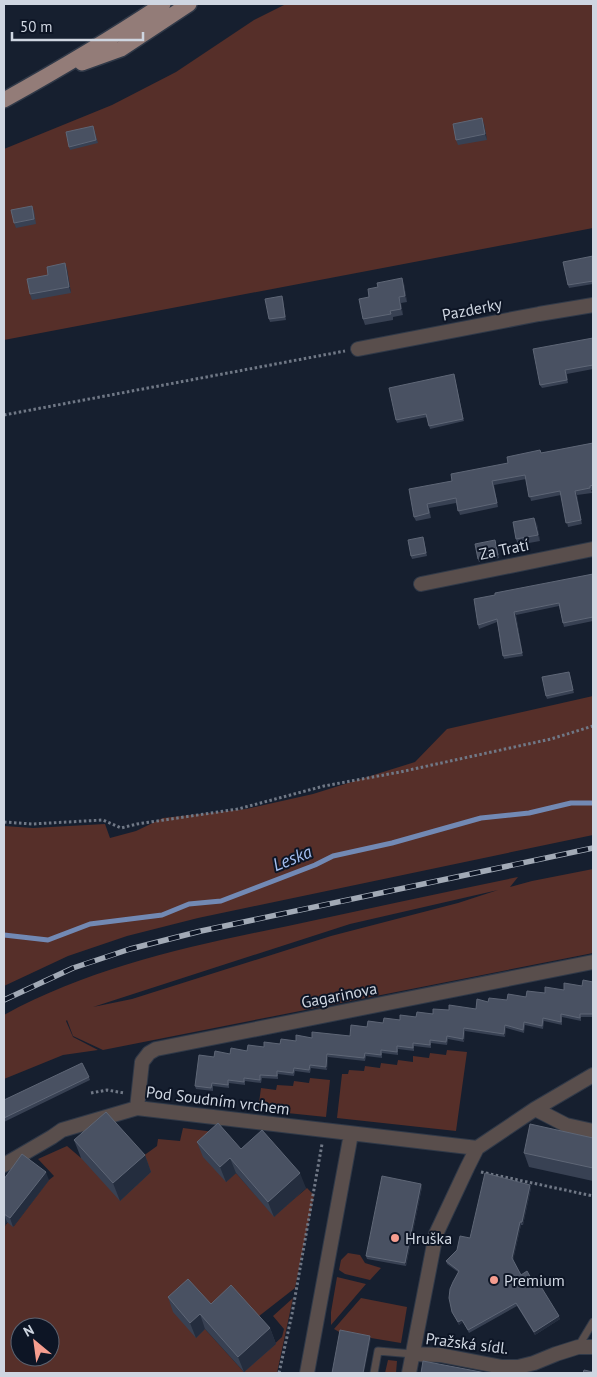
<svg xmlns="http://www.w3.org/2000/svg" width="597" height="1377" font-family="'PT Sans',sans-serif">
<rect width="100%" height="100%" fill="#161f2f"/>
<!-- green -->
<path fill="#562f29" fill-rule="evenodd" d="M286,4h307v224l-589,112v-191l108,-44 64,-33 78,-52z
M593,696v139l-395,83 -71,18 -59,20 -64,30v-160l29,2 72,-4 5,14 26,-7 27,-13 83,-9 67,-15 102,-32 32,-33z
M593,869v84l-490,97 -30,-14 -6,-16 -1,1 7,16 25,13 -35,5 -59,24v-64c88,-48 186,-69 284,-89 77,-17 154,-33 230,-49l-8,10 22,-6zM498,890l-40,13 -127,33 -199,63 -39,8 257,-83z
M447,1050l20,2 -11,79 -119,-13 5,-44h6l1,-4 15,1 1,-5 15,2 1,-5 16,2 1,-5 15,2v-6l16,2 1,-5 16,2z
M310,1078l20,2 -4,37 -68,-7 3,-22 15,2 1,-5 16,1 1,-5 15,2z
M183,1128l39,5 4,49 10,-9 38,43 33,-28 7,7 -19,93 -41,32 -49,9 39,43 38,-35 2,-8 -11,-13 20,-18 -16,75h-273v-146l4,-5 6,4 35,-46 5,-4 -16,-17 29,-13 14,12 58,1 18,-13 1,-7 22,2zM20,1327h30v30h-30z
M348,1253l12,2 5,8 16,5 -11,12 -25,-6 -6,-4 2,-10z
M337,1277l29,7 -35,41v-13z
M361,1298l46,9 -6,36 -60,-10 -7,-4z
M388,1360l9,1 -1,12h-11z"/>
<g fill="none" stroke-linecap="round" stroke-linejoin="round">
<!-- stream -->
<path stroke="#7289b4" stroke-width="5" d="M4,935l44,5 42,-16 72,-9 27,-11 32,-3 94,-36 18,-9 59,-13 89,-25 48,-5 42,-10h22"/>
<!-- lane casing -->
<g stroke="#303948" stroke-width="9">
<path id="lane" d="M578,1347l15,-25
M374,1373l4,-22 35,3"/>
</g>
<!-- street casing -->
<g stroke="#303948" stroke-width="16">
<path id="street" d="M358,349l181,-35 54,-9
M421,584l172,-35
M137,1108l5,-46 7,-9 7,-4 437,-87
M535,1109l31,16 27,6
M4,1165l48,-28 10,-7 75,-22 340,40
M413,1354l27,1 62,12h16l16,-4 22,-9 22,-7h15
M307,1373l44,-239
M409,1373l27,-139 31,-66 10,-20 58,-39 58,-34"/>
</g>
<!-- primary casing -->
<g stroke="#303948" stroke-width="18">
<path id="primary" d="M82,63l39,-14 68,-45
M4,100c54,-30 108,-62 159,-96"/>
</g>
<!-- path -->
<path stroke="#707886" stroke-width="3" stroke-dasharray="2.5 2.5" stroke-linecap="butt" d="M4,415l341,-64
M4,822l28,2 71,-4 18,8 16,-4 101,-15 86,-23 76,-14 151,-33 42,-13
M91,1093l16,-3 17,3
M481,1172l112,24
M279,1373l13,-59 30,-170"/>
<!-- lane -->
<use href="#lane" stroke="#594e4c" stroke-width="7"/>
<!-- street -->
<use href="#street" stroke="#594e4c" stroke-width="14"/>
<!-- primary -->
<use href="#primary" stroke="#937c78" stroke-width="15"/>
<!-- rail casing -->
<g stroke="#a2aab6" stroke-width="5.5">
<path id="rail" d="M4,1000l69,-32 57,-19 71,-18 392,-83"/>
</g>
<!-- rail -->
<use href="#rail" stroke="#0d1525" stroke-width="4" stroke-dasharray="11" stroke-linecap="butt"/>
</g>
<!-- wall -->
<path fill="#384153" d="M484,124l3,16 -29,5 -2,-5z
M94,129l4,14 -28,7 -1,-3z
M32,206l2,5 2,13 -20,4 -2,-5z
M593,256v28l-24,4 -1,-3z
M65,263l2,6 4,24 -39,7 -2,-6 18,-19z
M404,284l3,18 -6,1 2,12 -10,2v3l-28,5 -2,-6 6,-22z
M283,299l3,21 -16,2 -1,-3z
M593,338v31l-26,5 1,9 -26,5 -2,-3z
M454,374l10,47 -34,8 -3,-12 -30,6 -1,-3z
M593,443v47h-2l1,3 -15,2 5,29 -14,3 -7,-32 -30,6 -5,-22 -32,6 4,22 -38,8 -4,-12 -27,5 2,10 -15,3 -2,-4 38,-36 89,-28z
M537,524l3,17 -22,4 -2,-6z
M424,540l3,16 -15,3 -1,-3z
M496,543l3,15 -20,4 -1,-3z
M593,574v47l-29,6 -5,-21 -43,9 7,41 -19,3 -7,-37 -18,7 -1,-4 17,-30z
M570,675l4,18 -27,6 -1,-3z
M593,982v35h-12v4l-19,-4v8l-18,-4 -1,8 -18,-4 -1,8 -18,-5 -1,9 -40,-6 -1,11 -16,-3 -1,6 -16,-2v5l-17,-2v5l-16,-2v6l-16,-2v5l-16,-2 -1,5 -37,-4 -1,13 -16,-2 -1,5 -15,-2 -1,5 -16,-2v5l-16,-1 -1,5 -16,-2v4l-16,-2v5l-16,-2v5l-17,-2 -1,-3 19,-29 98,-19 38,-2 17,-9 82,-17 27,-1 12,-7 19,-2 57,-10 18,-4z
M89,1077l1,3 -86,42v-22z
M593,1138v43l-64,-14 -5,-14z
M74,1140l71,15 6,17 -31,29 -39,-43z
M197,1142l44,7 65,39 -32,29 -38,-44 -10,9 -23,-25z
M4,1179l45,1 -36,47 -6,-5 -3,5z
M421,1184l1,3 -16,79 -39,-7 -1,-3z
M531,1188l-8,37h-2l-8,35 8,15 10,3 29,41 -25,16 -18,-29 -48,27 -6,-11 -4,3 -7,-13 6,-40 -11,-8 -1,-3 24,-23z
M168,1297l43,7 59,24 6,16 -32,28 -39,-43 -9,9 -23,-26z"/>
<!-- shaded-wall -->
<path fill="#242d3e" d="M482,118l2,6 3,16 -2,-6z
M65,263l2,6 4,24 -2,-6z
M402,278l2,6 3,18 -2,-6z
M399,297l2,6 2,12 -2,-6z
M575,491l2,4 5,29 -1,-4z
M534,518l3,6 3,17 -2,-6z
M514,612l2,3 7,41 -1,-3z
M505,1025l1,3 -1,9 -1,-3z
M464,1028l1,3 -1,11 -1,-3z
M327,1054l1,3 -1,13 -1,-3z
M145,1155l6,17 -31,29 -7,-18z
M230,1158l6,15 -10,9 -6,-15z
M46,1172l3,8 -36,47 -3,-9z
M300,1173l6,15 -32,29 -6,-15z
M421,1184l1,3 -16,79 -1,-3z
M530,1185l1,3 -8,37 -1,-3z
M4,1214l3,8 -3,5z
M520,1222l1,3 -8,36 -1,-3z
M200,1314l5,15 -9,9 -6,-15z
M559,1316l1,3 -25,16 -1,-3z
M462,1320l1,2 -4,3 -1,-3z
M270,1328l6,16 -32,28 -6,-15z
M370,1336l1,3 -7,34h-1z"/>
<!-- building -->
<path fill="#495162" stroke="#5e6676" d="M482,118l3,16 -29,6 -3,-16z
M93,126l3,14 -27,7 -3,-15z
M32,206l2,13 -20,4 -3,-13z
M593,256v25l-25,4 -5,-23z
M65,263l4,24 -39,7 -3,-15 21,-4 -1,-8z
M402,278l3,18 -6,1 2,12 -11,2 1,3 -28,5 -4,-20 10,-2 -1,-8 10,-2 -1,-4z
M282,296l3,21 -16,2 -4,-20z
M593,338v27l-28,5 2,10 -27,5 -7,-36z
M454,374l9,45 -34,7 -3,-12 -30,6 -7,-32z
M593,443v42l-3,1v2l-15,3 6,29 -15,3 -6,-32 -31,6 -4,-22 -33,6 5,22 -39,8 -2,-13 -29,6 2,9 -15,4 -5,-28 43,-8 -1,-7 57,-11 -1,-6 33,-7 1,3z
M534,518l4,17 -22,4 -3,-17z
M423,537l3,16 -15,3 -3,-16z
M495,540l3,15 -20,4 -3,-15z
M593,574v43l-30,6 -4,-20 -45,9 8,41 -19,3 -6,-37 -19,6 -4,-26 21,-4v-2z
M569,672l4,18 -27,6 -4,-19z
M583,980l10,2v32h-13v4l-19,-4v8l-18,-4 -1,8 -18,-4 -1,8 -18,-5 -1,9 -40,-6 -1,11 -16,-3 -1,6 -16,-2v5l-17,-2v5l-16,-2v6l-16,-2v5l-16,-2 -1,5 -37,-4 -1,13 -16,-2 -1,5 -15,-2 -1,5 -16,-2v5l-17,-1v5l-16,-2v4l-16,-2v5l-16,-2 -1,5 -16,-2 4,-31 15,2 1,-6 15,3 1,-6 16,3 1,-6 16,2v-5l16,2 1,-5 15,2v-6l16,3v-6l38,4 1,-11 16,2 1,-6 15,2 1,-5 16,2v-5l16,2 1,-5 16,2v-5l16,1v-5l27,4 1,-10 11,3 1,-4 18,2 1,-6 18,3 1,-6 18,2v-6l19,3v-7l18,3z
M82,1063l7,14 -85,41v-18z
M106,1112l39,43 -32,28 -39,-43z
M218,1123l23,26 21,-19 38,43 -32,29 -38,-44 -10,9 -23,-25z
M530,1124l63,14v30l-69,-15z
M22,1154l24,18 -36,46 -6,-4v1v-36z
M485,1173l45,12 -8,37h-2l-8,36 9,17 6,-4 4,7 4,-1 24,39 -25,16 -18,-29 -48,27 -6,-10 -4,2 -6,-10 -3,-14 1,-9 3,-7 6,-11 -13,-10 11,-11 3,-14 10,2z
M382,1176l39,8 -16,79 -39,-7z
M188,1279l23,25 20,-19 39,43 -32,29 -38,-43 -10,9 -22,-26z
M340,1330l30,6 -7,37h-31z
M423,1361l63,12h-65z
M584,1370l9,2v1h-10z"/>
<!-- markers -->
<g fill="#f59d8f" stroke="#0d1525" stroke-width="2">
<circle cx="395" cy="1238" r="5"/>
<circle cx="494" cy="1280" r="5"/>
</g>
<g text-anchor="middle" dominant-baseline="central" stroke-width="4" stroke-linejoin="round" paint-order="stroke">
<!-- street labels -->
<g font-size="16" fill="#cfd6e1" stroke="#0d1525">
<text transform="translate(472 309) rotate(-11)">Pazderky</text>
<text transform="translate(504 549) rotate(-12)">Za Tratí</text>
<text transform="translate(339 995) rotate(-11)">Gagarinova</text>
<text transform="translate(218 1100) rotate(7)">Pod Soudním vrchem</text>
<text transform="translate(467 1343) rotate(7)">Pražská sídl.</text>
</g>
<!-- poi labels -->
<g font-size="16" fill="#cfd6e1" stroke="#0d1525" text-anchor="start">
<text x="405" y="1238">Hruška</text>
<text x="504" y="1280">Premium</text>
</g>
<!-- water labels -->
<g font-size="18" font-style="italic" fill="#a4bef0" stroke="#0d1525">
<text transform="translate(292 858) rotate(-22)">Leska</text>
</g>
</g>
<!-- border -->
<rect width="597" height="1377" fill="none" stroke="#cfd6e1" stroke-width="10"/>
<!-- north arrow -->
<g transform="translate(35 1342) rotate(331)"><circle r="24" fill="#0d1525" stroke="#5b6270"/>
<path d="M0-4L9 19L0 12L-9 19Z" fill="#f59d8f"/>
<text y="-8" font-size="14" font-weight="bold" text-anchor="middle" fill="#cfd6e1">N</text>
</g>
<!-- scale -->
<path d="M12 32v8h131v-8" fill="none" stroke="#cfd6e1" stroke-width="2.5"/>
<text x="20" y="32" font-size="15" fill="#cfd6e1" stroke="#0d1525" stroke-width="4" paint-order="stroke">50 m</text>
</svg>
